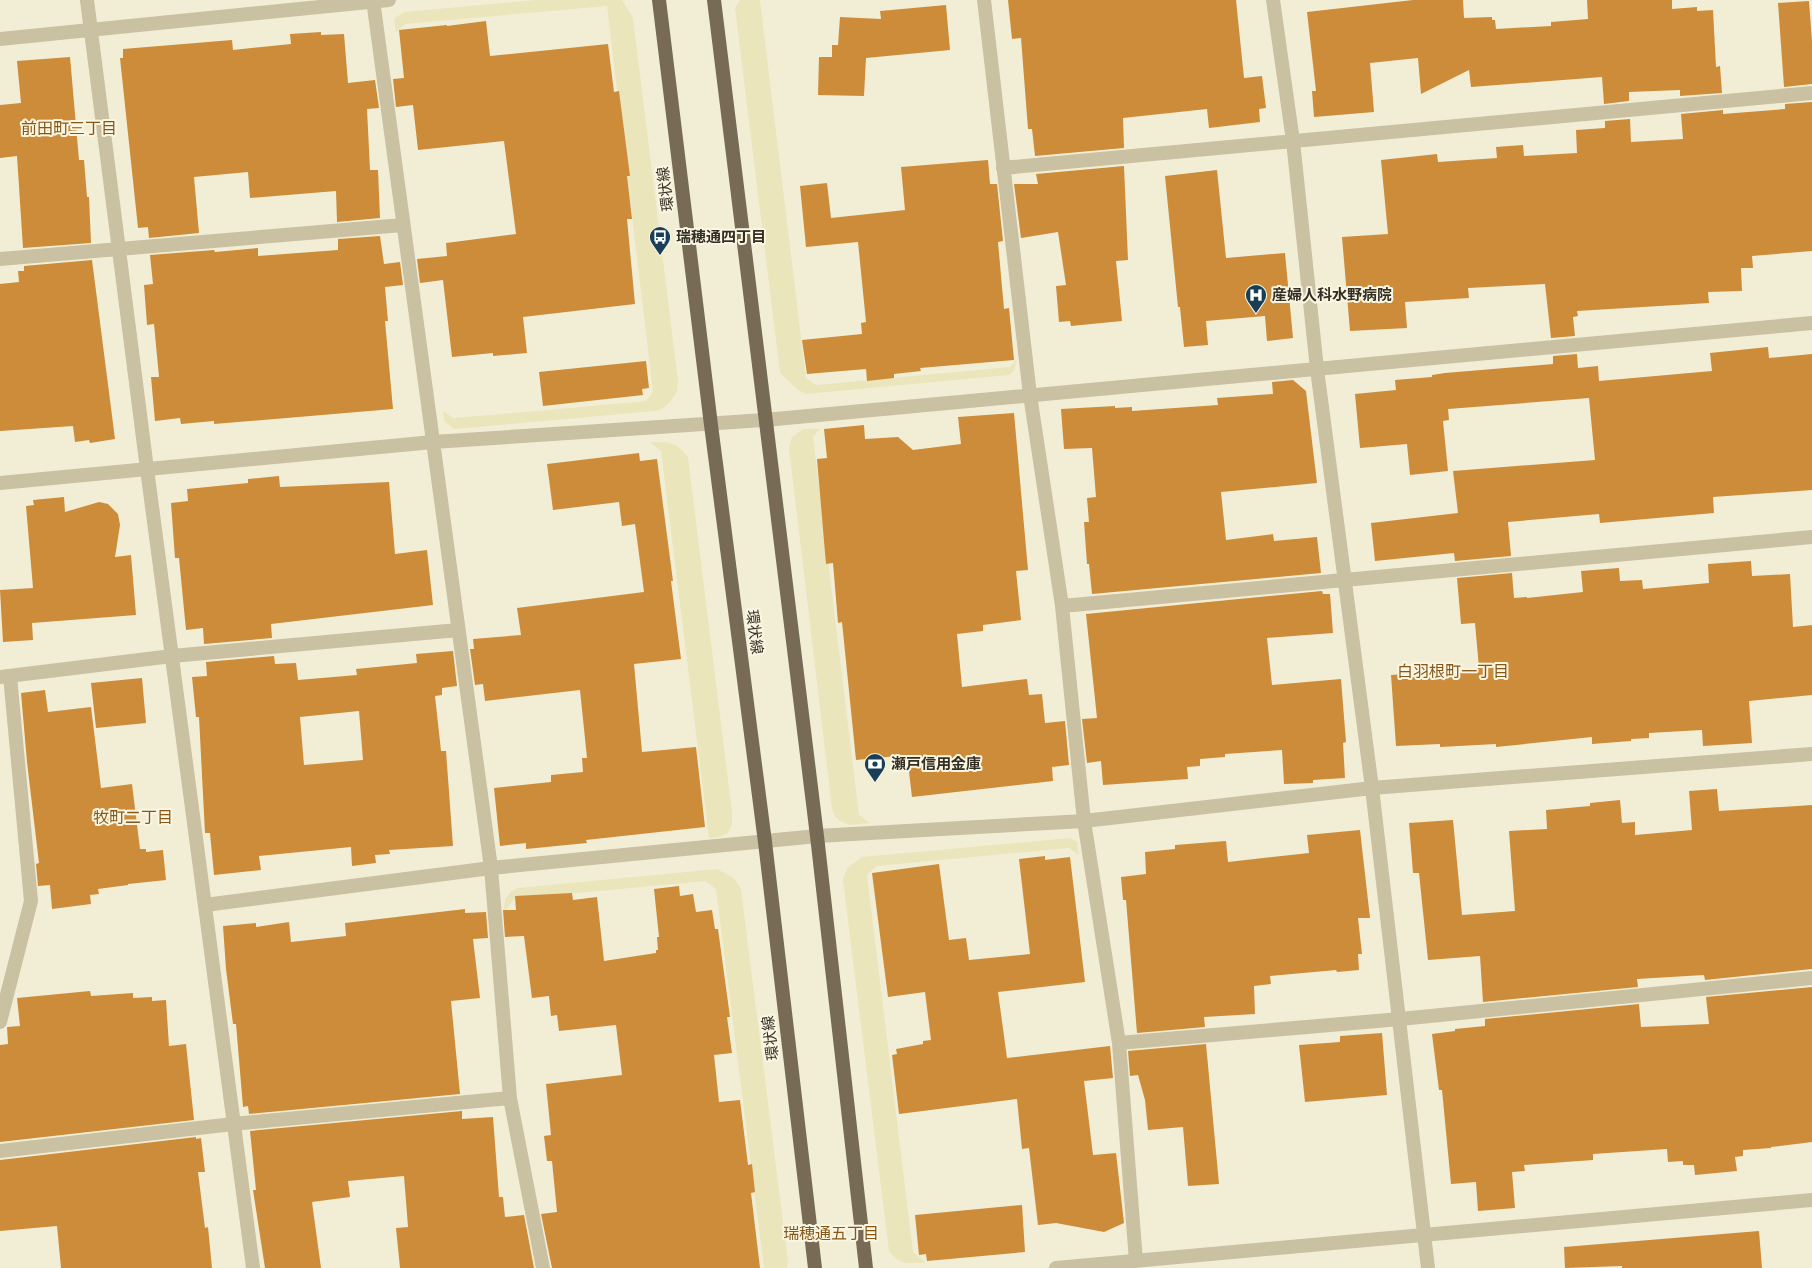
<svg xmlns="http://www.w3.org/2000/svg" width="1812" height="1268" font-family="'Sofia Sans Condensed','Noto Sans JP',sans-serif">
<rect width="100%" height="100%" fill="#f2eed6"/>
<!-- plaza -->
<path fill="#ebe5bc" d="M536,0h86l11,18 45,363 -1,11 -7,10 -8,7 -7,2 -201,18 -10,-8 -1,-10 10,7 84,-7 109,-10 7,-9 -46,-386 -202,18 -9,8 -2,-11 1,-3 9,-6z
M740,0h20l46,378 10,7 194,-18 7,-8 -3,12 -5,4 -203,19 -8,-4 -18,-17 -45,-365z
M803,429h17l-7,8 46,378 11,8 -20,2 -10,-4 -5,-5 -3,-7 -43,-361 3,-11z
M650,442h16l12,4 10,11 44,355v12l-4,9 -9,4 -10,1 -48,-387z
M1071,838l6,4 2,13 -10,-7 -192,18 -10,9 46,377 13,11h-21l-9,-4 -7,-8 -46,-371 4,-12 15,-11z
M717,869l17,9 7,11 47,373 -1,6h-23l-48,-379 -11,-8 -191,18 -8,11 -2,-1 1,-10 7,-8 6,-3z"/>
<!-- building -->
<path fill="#cc8c3a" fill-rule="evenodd" d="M1008,0h228l8,78 18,-2 4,32 -7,1 1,13 -51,6 -2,-19 -84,9 1,30 -89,8 -3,-27h-4l-7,-91 -9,1z
M1413,0h50l1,18 28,-1v3h3l1,9 55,-3v-4l37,-3 -1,-19h85v9l25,-2v4l16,-1 3,57 4,-1 2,27 -42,3v-6l-51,2v9l-25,3 -2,-27 -131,10 -2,-17 -48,24 -3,-36 -48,5 4,49 -60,5 -2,-26h4l-9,-79z
M1809,1l3,40v43l-28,3 -6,-84z
M946,5l4,45 -84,8 -2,38 -46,-1 1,-38h13v-12h6l2,-28 41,2 -1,-8z
M486,21l4,35 118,-12 6,48 5,-1 11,85h-3l5,43h-5l8,85 -112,13 4,36 -34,3v-3l-41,4 -9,-77 -23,3 -3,-24 30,-3 -1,-13 70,-9 -12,-93 -86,9 -5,-45 -17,2 -3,-28 11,-1 -5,-48 48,-5v1z
M321,32v3l23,-1 4,49 27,-3 4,28 -12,1 3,61h8l2,48 -43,4 -1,-31 -86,7 -2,-26 -54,5 5,56 -50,5 -1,-11 -10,1 -18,-170h3v-9l109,-9 1,10 58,-6 -1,-10z
M70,57l9,103h5l3,37h2l2,46 -68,5 -6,-92 -17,2v-53l21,-2 -4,-42z
M1812,102v149l-60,5 1,12h-12l1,23 -34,1 1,11 -132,8 1,5 -5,1 2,19 -24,2 -6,-54 -77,4 1,10 -64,4 2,26 -57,3 -8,-94 46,-3 -7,-74 56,-6 1,8 59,-4 -1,-11 27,-2 1,11 53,-3 -1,-23 29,-2v-7l25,-2 1,23 52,-3 -2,-25 42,-4v4l62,-5v-5z
M988,160l2,24h7l6,57 -5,1 6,67 5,-1 5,52 -94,8 1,3 -27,3v4l-27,3 -1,-12 -59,5 -5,-34 60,-6 -1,-11 5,-1 -8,-80 -52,5 -6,-61 27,-3 4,35 74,-8 -4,-43z
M1124,166l4,94 -12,1 6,60 -51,5 -1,-5 -11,1 -3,-36 10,-1 -8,-53 -37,6 -7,-54h24l-2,-10z
M1217,170l9,88 59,-5 8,85 -26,3 -2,-25 -59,5 2,24 -24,2 -4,-40h-2l-13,-131z
M380,236l4,28 16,-2 3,23 -18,2 3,34h-3l8,88 -179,15v-3l-33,3 -1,-6 -25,3 -4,-44h8l-5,-53 -7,1 -3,-40 9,-1 -3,-29 64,-5 1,2 43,-4v8l80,-6v-11z
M92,260l23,179 -25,4 -1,-3 -14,2 -2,-16 -73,5v-147l19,-2 -1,-11h6v-5z
M1768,347l1,11 43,-4v136l-99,7 1,16 -114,10 -1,-9 -91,8 3,34 -56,5 -1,-8 -79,8 -4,-38 87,-10 -5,-42 142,-11 -6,-62 -141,11 1,11 -6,1 5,50 -38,4 -3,-31 -47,4 -5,-54 41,-4 -1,-10 37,-3v-2l13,-2 108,-9v-8l24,-2 1,14 20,-2 1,15 113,-10 -2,-18z
M646,361l3,27 -7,1 1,6 -100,11 -4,-34z
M1293,380l13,11 11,92 -96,9 5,48 47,-6 1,7 43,-4 4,36 -229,21 -3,-30h-2l-3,-42h5l-2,-24 9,-1 -4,-49 -28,1 -3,-40 54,-3v2l17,-1v4l86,-6 -1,-7 56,-4 -1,-12z
M1014,413l14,157 -12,1 5,49 -38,5v6l-26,3 5,53 65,-8 2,16 13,-1 3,29 20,-2 4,44 -17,2 1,14 -141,16 -5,-42 -51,5 -14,-138 -4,1 -5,-60 -7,1 -9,-105 10,-1 -3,-29 40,-4 1,14 33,-2 15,13 48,-6 -3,-27z
M639,453l1,8 17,-2 16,122h-2l10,78 -47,5 8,88 54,-5 9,80 -119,13 1,3 -61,6v-6l-26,3 -6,-58 57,-6v-7l32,-3 -1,-14h5l-7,-68 -95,11 -2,-17 -8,1 -5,-36h4l-1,-10 48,-4 -4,-27 127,-16 -9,-68 -13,2 -3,-24 -66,8 -6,-46z
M279,476l1,11 109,-5 6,72 32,-4 6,55 -162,19 1,14 -68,6 -1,-16 -17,2 -7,-72h-4l-4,-55 17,-2 -1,-12 61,-6v-4z
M64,497l1,15 34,-10 9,2 10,10 2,11 -5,32 16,-2 5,60 -104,8 1,17 -30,2 -3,-52 33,-2 -7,-82 8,-1 -1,-5z
M1751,561l1,15 38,-2 3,53 19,-2v70l-63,6 3,42 -49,3 -1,-16 -53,3v5l-18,1v2l-39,3v-7l-96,10v-3l-56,3v-3l-44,2 -5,-71 88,-7 -4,-45 -14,1 -4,-46 55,-5 2,25 13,-1v1l56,-6 -2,-21 38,-3 1,13 22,-1 1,9 66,-6 -1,-19z
M1322,591l1,3h7l3,39 -66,5 5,47 69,-6 5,63 -3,1 2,35 -32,2v3l-29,1 -2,-34 -57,4v3l-25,2v7l-13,1 1,12 -85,6 -2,-24 -14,2 -5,-44 15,-1 -11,-104z
M453,651l4,35 -15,2v7l-7,1 6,55h5l7,95 -64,4 1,4 -15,1 1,8 -24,3 -1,-19 -92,9 2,14 -47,5 -4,-42h-5l-6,-116h-3l-4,-40 15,-1 -1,-14 68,-6 1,8 21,-1 2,17 59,-5 -1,-6 61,-6 -1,-9zM359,711l4,49 -59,5 -4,-48z
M142,678l4,45 -50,5 -5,-45z
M45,690l3,22 43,-5 10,81 31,-4 8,65h6v3l17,-2 3,30 -38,4v1l-30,4 1,5 -9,1 1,9 -39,5 -2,-24 -12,1 -2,-22 3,-1 -12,-101 -6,-69z
M1717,789l2,22 93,-6v164l-107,11 -1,-5 -67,4 1,8 -155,15 -3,-46 -52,4 -9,-87h-6l-4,-50 44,-3 9,95 53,-4 -6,-80 38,-2 -1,-19 44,-4v-3l30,-3 2,23 13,-1v13l57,-5 -3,-39z
M1360,830l10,88h-12l4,36h-4l1,16 -22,2 -1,-2 -66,6 1,8 -17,2 1,28 -51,3 1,10 -68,6 -11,-133h-3l-2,-23 25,-3 -1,-22 30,-3v-4l51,-4 2,21 81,-9 -2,-18z
M1045,856v4l25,-3 15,125 -87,10 9,66 103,-12 3,32 -29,3 9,74 23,-2 8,70 -20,9 -48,-9 -18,2 -9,-77 -7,1 -5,-50 -118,15 -7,-59 5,-1 -1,-5 27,-5v-3l8,-1 -6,-48 -37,5 -16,-124 67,-9 10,76 17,-2 3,22 61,-6 -11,-95z
M679,886l1,10 13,-2 3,18 16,-2 3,19h3l12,88h-3l5,36 -18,2 5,47 21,-2 8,65 4,-1 3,28 -4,1 9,75h-208l-11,-54 16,-2 -5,-51h-5l-3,-25 7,-1 -5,-51 76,-9 -6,-50 -57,6 -2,-16 -6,1 -2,-20 -17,2 -8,-62 -19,1 -2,-27h13l-1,-14 57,-3 1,7 24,-3 7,64 52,-8v-3h2l-1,-13h2l-5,-48z
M465,909v4l21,-1 2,26 -15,1 7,59 -29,3 9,93 -211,20 -1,-8 -5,1 -7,-83h-3l-7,-55 -3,-43 33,-3v4l33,-5 2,20 55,-6 -1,-13z
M1812,987v155l-41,5v1l-28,2v6l-8,1 2,14 -42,4 -1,-10h-11v-4l-15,1 -1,-13 -74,5v6l-69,5 1,6 -13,1 3,36 -37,3 -2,-29 -25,2 -9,-94h-3l-7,-56 23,-3v-2l30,-3v-7l154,-15 2,23 68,-3 -3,-27z
M90,991l1,5 42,-3v5l19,-1v4l14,-1 3,46 17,-2 8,76 -194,22v-97l8,-1 -1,-17 13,-1 -3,-28z
M1382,1033l5,62 -82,7 -6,-57 41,-3v-6z
M1206,1044l13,140 -31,2 -5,-59 -35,3 -3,-30 -7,-25 -8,1 -2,-25z
M462,1111v8l31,-2 6,80h4l2,20 19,-2 10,53h-134l-4,-40 12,-1 -4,-51 -56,5 2,16 -38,5 9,66h-56l-12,-78h3l-6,-59z
M196,1137v2l5,-1 4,34h-7l7,56 3,-1 4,41h-151l-4,-42 -57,5v-71z
M1022,1205l3,47 -98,9 -1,-7 -7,1 -4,-40z
M1759,1231l3,37h-140v-2l-57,2 -1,-21z"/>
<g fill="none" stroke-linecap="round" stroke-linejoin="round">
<!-- minor -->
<path stroke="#cac1a2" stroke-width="14" d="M87,0l60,469 106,799
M373,0l118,868 19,230 33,170
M984,0l46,395 32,211 22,215 35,222 17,218
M1273,0l20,141 24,228 55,419 56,480
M0,39l389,-39
M1003,168l809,-75
M0,259l403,-34
M0,483l433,-41 332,-22 1047,-97
M1062,606l750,-69
M0,677l172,-21 286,-26
M205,905l286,-37 326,-32 267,-15 288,-33 440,-34
M0,1022l31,-121 -21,-225
M1119,1043l281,-24 412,-41
M0,1151l233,-27 277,-26
M1056,1268l756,-68"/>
<!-- primary -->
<path stroke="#776b55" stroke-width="14" d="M659,0l52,425 54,417 50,426
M714,0l103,836 49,432"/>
</g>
<!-- icons -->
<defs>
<g id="bus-pin" transform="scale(1.125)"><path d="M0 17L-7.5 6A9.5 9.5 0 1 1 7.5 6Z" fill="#193f57" stroke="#faf6e2"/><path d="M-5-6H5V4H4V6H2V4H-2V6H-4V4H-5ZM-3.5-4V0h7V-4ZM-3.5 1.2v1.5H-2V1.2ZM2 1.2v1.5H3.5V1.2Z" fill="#fff"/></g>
<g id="hospital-pin" transform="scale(1.125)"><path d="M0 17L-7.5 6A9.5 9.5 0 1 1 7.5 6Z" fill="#193f57" stroke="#faf6e2"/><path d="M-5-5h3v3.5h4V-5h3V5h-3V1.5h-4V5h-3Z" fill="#fff"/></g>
<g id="bank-pin" transform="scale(1.125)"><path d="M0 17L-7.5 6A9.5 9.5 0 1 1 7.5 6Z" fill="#193f57" stroke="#faf6e2"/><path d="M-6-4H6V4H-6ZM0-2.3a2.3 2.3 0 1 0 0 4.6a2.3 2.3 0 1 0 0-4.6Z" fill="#fff"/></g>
</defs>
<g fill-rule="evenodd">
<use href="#bus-pin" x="660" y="237"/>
<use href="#hospital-pin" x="1256" y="295"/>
<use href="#bank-pin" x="875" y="764"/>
</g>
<g text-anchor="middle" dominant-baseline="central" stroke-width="4" stroke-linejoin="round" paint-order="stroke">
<!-- street labels -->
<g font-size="15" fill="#342f25" stroke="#faf6e2">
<text transform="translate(666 189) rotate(-97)">環状線</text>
<text transform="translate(754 632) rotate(83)">環状線</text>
<text transform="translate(771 1038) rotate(-97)">環状線</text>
</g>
<!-- poi labels -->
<g font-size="15" font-weight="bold" fill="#342f25" stroke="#faf6e2" text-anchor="start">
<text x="676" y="237">瑞穂通四丁目</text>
<text x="1272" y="295">産婦人科水野病院</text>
<text x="891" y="764">瀬戸信用金庫</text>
</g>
<!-- neighbourhood labels -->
<g font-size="16" fill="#87571a" stroke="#faf6e2">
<text x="69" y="129">前田町三丁目</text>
<text x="1453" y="672">白羽根町一丁目</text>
<text x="133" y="818">牧町二丁目</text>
<text x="831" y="1234">瑞穂通五丁目</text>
</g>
</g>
</svg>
